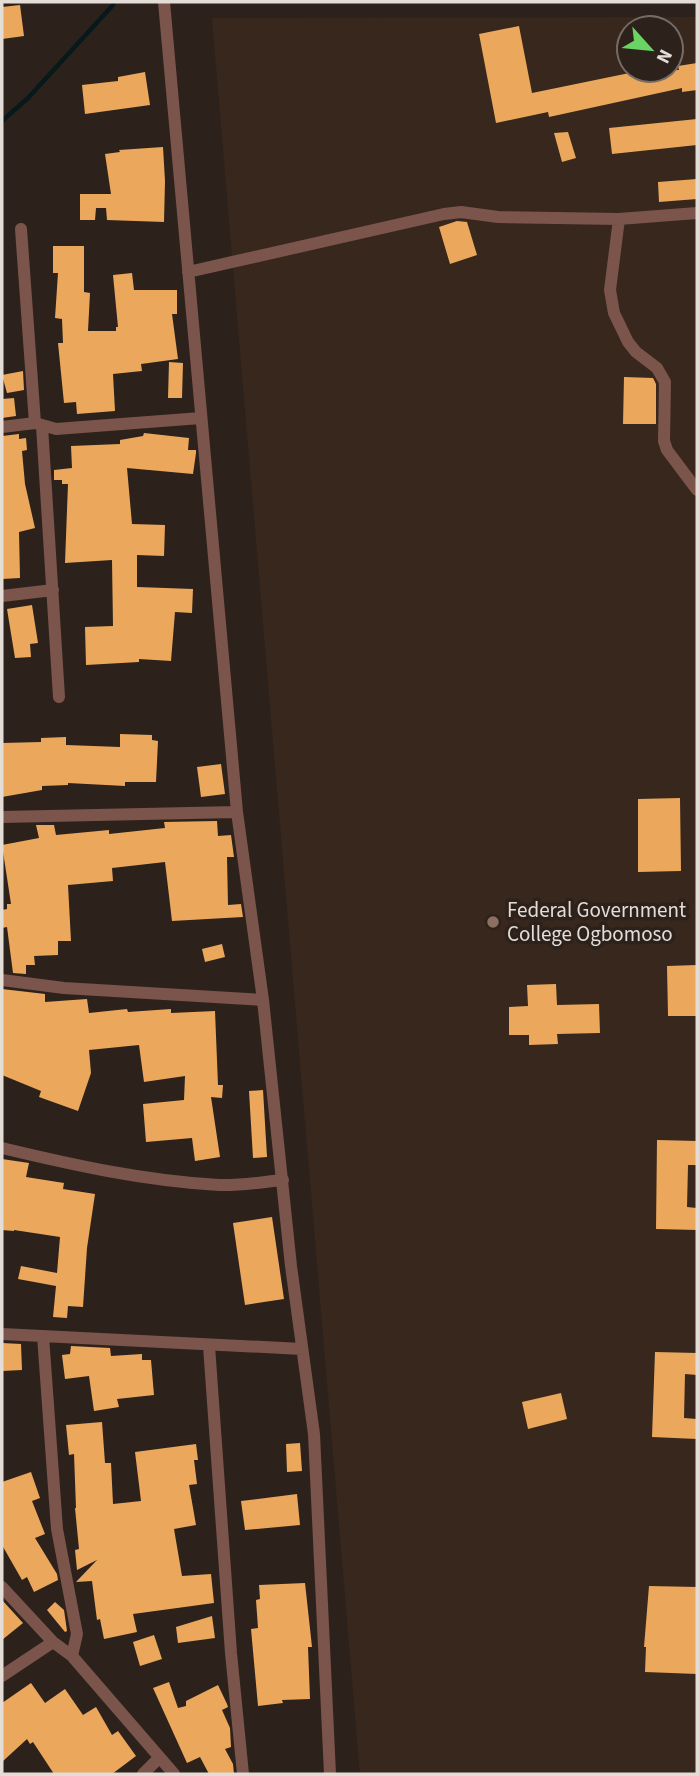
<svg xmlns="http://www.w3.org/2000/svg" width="699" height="1776" font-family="'Source Sans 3',sans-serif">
<rect width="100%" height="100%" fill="#2d221b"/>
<!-- built -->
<path fill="#38271c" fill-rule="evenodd" d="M697,17v1757h-337l-148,-1756zM629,28h42v42h-42z"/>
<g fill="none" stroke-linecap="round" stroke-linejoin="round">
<!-- stream -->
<path stroke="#07191b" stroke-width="4.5" d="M2,121l26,-23 85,-93"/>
</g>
<!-- building -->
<path fill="#eba85c" d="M20,5l4,31 -22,3v-32z
M519,26l13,67 112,-23h35l-1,-4 19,-3v27l-15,2v-4l-133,29 -1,-5 -52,11 -17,-89z
M145,72l5,33 -65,9 -3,-29 36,-4v-4z
M697,119v26l-85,9 -3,-26z
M568,132l8,26 -14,4 -8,-29z
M163,147l2,34 -1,41 -57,-2 -1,-12h-10l-1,12h-15v-26h31l-6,-40 15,-2 -1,-2z
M697,179v20l-38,3 -1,-20z
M457,221l10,1 10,33 -27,9 -11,-37z
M53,246h31v46l6,1 -2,38h28v-4h2l-5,-52 19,-2 2,17h43v24h-5l6,45 -37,5 1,7 -29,3 2,37 -38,3 -1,-12 -12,1 -6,-60h5l-1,-24 -7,-1 3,-45h-5z
M169,362l14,1 -1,35h-14z
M23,371l1,19 -17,3 -5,-18z
M624,377l29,1 3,6v40h-33z
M14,398l2,18 -14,2v-19z
M144,433l45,5 -1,12h8v3l-3,21 -66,-6 5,56 33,1 -1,31 -27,-1v32l56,2 -1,24 -17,-1 -4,49 -32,-2v3l-53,3 -1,-38 28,-1 -1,-66 -47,3 3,-79h-6v-4h-8v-10l18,-2 -1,-22 49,-2v-4l23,-4z
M19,434v5l7,-1 1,12 -5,1 3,33 10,44 -16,4 1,46 -18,1v-143z
M32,605l6,38 -8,1 1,13 -16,1 -8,-49z
M120,734l32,1v5l6,1 -2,41h-31v4l-57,-3v2l-26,1v4l-40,7v-54l39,-1v-4l25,-1v8l54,2z
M221,764l4,30 -24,3 -4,-30z
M680,798l1,73 -43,1v-73z
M217,821l1,15 13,-1 3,22h-7l1,48 13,-1 2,13 -71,4 -7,-59 -53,6 1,13 -45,4 3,56h-13v14l-24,1 1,9h-9v9l-13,-1 -6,-46 -5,1v-18l5,-1v-5h4l-9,-59 37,-7 -3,-13h18l2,10 53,-5v4l56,-6 -1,-6z
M222,944l3,13 -20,5 -3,-13z
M697,965v51h-29l-1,-50z
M556,984l1,21 42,-1 1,29 -43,1 1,10 -29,1v-10h-20v-28l19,-1 -1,-21z
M2,989l43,5v8l42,-3 2,14 38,-4 1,3 43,-3v4l44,-2 3,74h5l-1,13 -11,-1 9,60 -25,4 -3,-23 -46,4 -3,-38 41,-4 1,-24 -41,6 -5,-37 -50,5 2,23 -13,38 -39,-14 2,-6 -39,-16z
M263,1090l4,67 -14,1 -4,-67z
M657,1140l40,1v24h-9l-1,42 10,1v22l-41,-1z
M2,1159l27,4 -3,14 38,6 -1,6 32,5 -8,54 -4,59 -15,-1 -1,12 -14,-1 3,-31 -38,-7 3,-13 36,7 3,-36 -46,-7v1l-12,-1z
M272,1217l12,82 -39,6 -12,-82z
M2,1343l19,1 1,26 -20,1z
M71,1346l39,2 1,8 31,-2v6h9l3,35 -37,4 2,8 -25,4 -5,-35 -24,3 -3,-24 8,-1z
M655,1352l42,1v22l-12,-1 -1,44 13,1v20l-45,-2z
M561,1393l6,26 -39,10 -6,-27z
M102,1422l3,41h6l2,41 28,-3 -6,-49 61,-8 2,16h-4l3,24 -8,1 7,40 -22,4 8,47 29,-2 3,29 -81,11 4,18 -33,7 -4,-20 -3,1 -5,-39 -16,1 21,-22 -20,10 -2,-20 4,-1 -4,-41h1l-2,-54 -5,1 -3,-30z
M300,1443l2,28 -15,1 -1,-28z
M31,1472l9,26 -8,3 13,33 -10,4 22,36 1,6 -24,12 -7,-15 -5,3 -20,-35v-63z
M297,1494l3,31 -55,5 -4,-29z
M305,1583l7,64h-4l2,52 -28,1 1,3 -25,3 -7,-77 7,-1 -2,-28 4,-1 -1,-14z
M649,1586l48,1v87l-52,-2 1,-25h-2z
M2,1600l21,23 -21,17z
M55,1602l9,8 3,21 -2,1 -18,-22z
M212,1616l3,22 -37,5 -2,-16z
M154,1635l8,24 -22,7 -7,-24z
M169,1682l9,26 8,-2v-5l32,-16 9,19 1,3 -6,3 8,18 1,19 -6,2 8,15 1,10h-25l-9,-17 -13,6 -34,-75z
M31,1683l14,20 20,-14 18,26 13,-8 16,28 6,-4 18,25 -24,18h-58l-21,-32 -3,2 -3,-5 -25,23v-59z"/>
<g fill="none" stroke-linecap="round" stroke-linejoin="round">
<!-- minor -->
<path stroke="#7b544b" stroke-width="12" d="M164,2l73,810 26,188 28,266 23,168 16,340
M619,219l-9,71 4,23 14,29 8,10 21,16 8,14 -1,59 3,9 30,40
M21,229l14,194 21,6 145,-11
M188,272l256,-58 17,-2 37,5 121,2 78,-6
M42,426l17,271
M2,427l33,-4
M2,596l51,-6
M2,817l235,-5
M2,980l62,8 199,12
M2,1148c71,17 143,33 217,37 21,1 43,-3 64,-5
M2,1334l300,15
M43,1336l14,193 20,105 -5,22
M209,1346l22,307 12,121
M2,1587l51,55 19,14 102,118
M2,1676l51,-34
M143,1774l16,-16"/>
</g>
<!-- markers -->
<circle fill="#8d6e63" stroke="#2d221b" stroke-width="2.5" cx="493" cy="922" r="7"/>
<g text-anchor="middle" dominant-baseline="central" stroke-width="7" stroke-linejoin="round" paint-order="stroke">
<!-- poi labels -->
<g font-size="21" fill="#e4dcd7" stroke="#2d221b" text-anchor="start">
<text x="507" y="910">Federal Government<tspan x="507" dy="24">College Ogbomoso</tspan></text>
</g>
</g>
<!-- border -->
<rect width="699" height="1776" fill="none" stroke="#e4dcd7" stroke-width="7"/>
<!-- north arrow -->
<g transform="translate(650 49) rotate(117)"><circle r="33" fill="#2d221b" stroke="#766c66" stroke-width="2"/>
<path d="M0-5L12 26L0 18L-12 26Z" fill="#69d464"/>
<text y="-10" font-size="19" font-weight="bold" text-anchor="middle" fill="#e4dcd7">N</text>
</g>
</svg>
